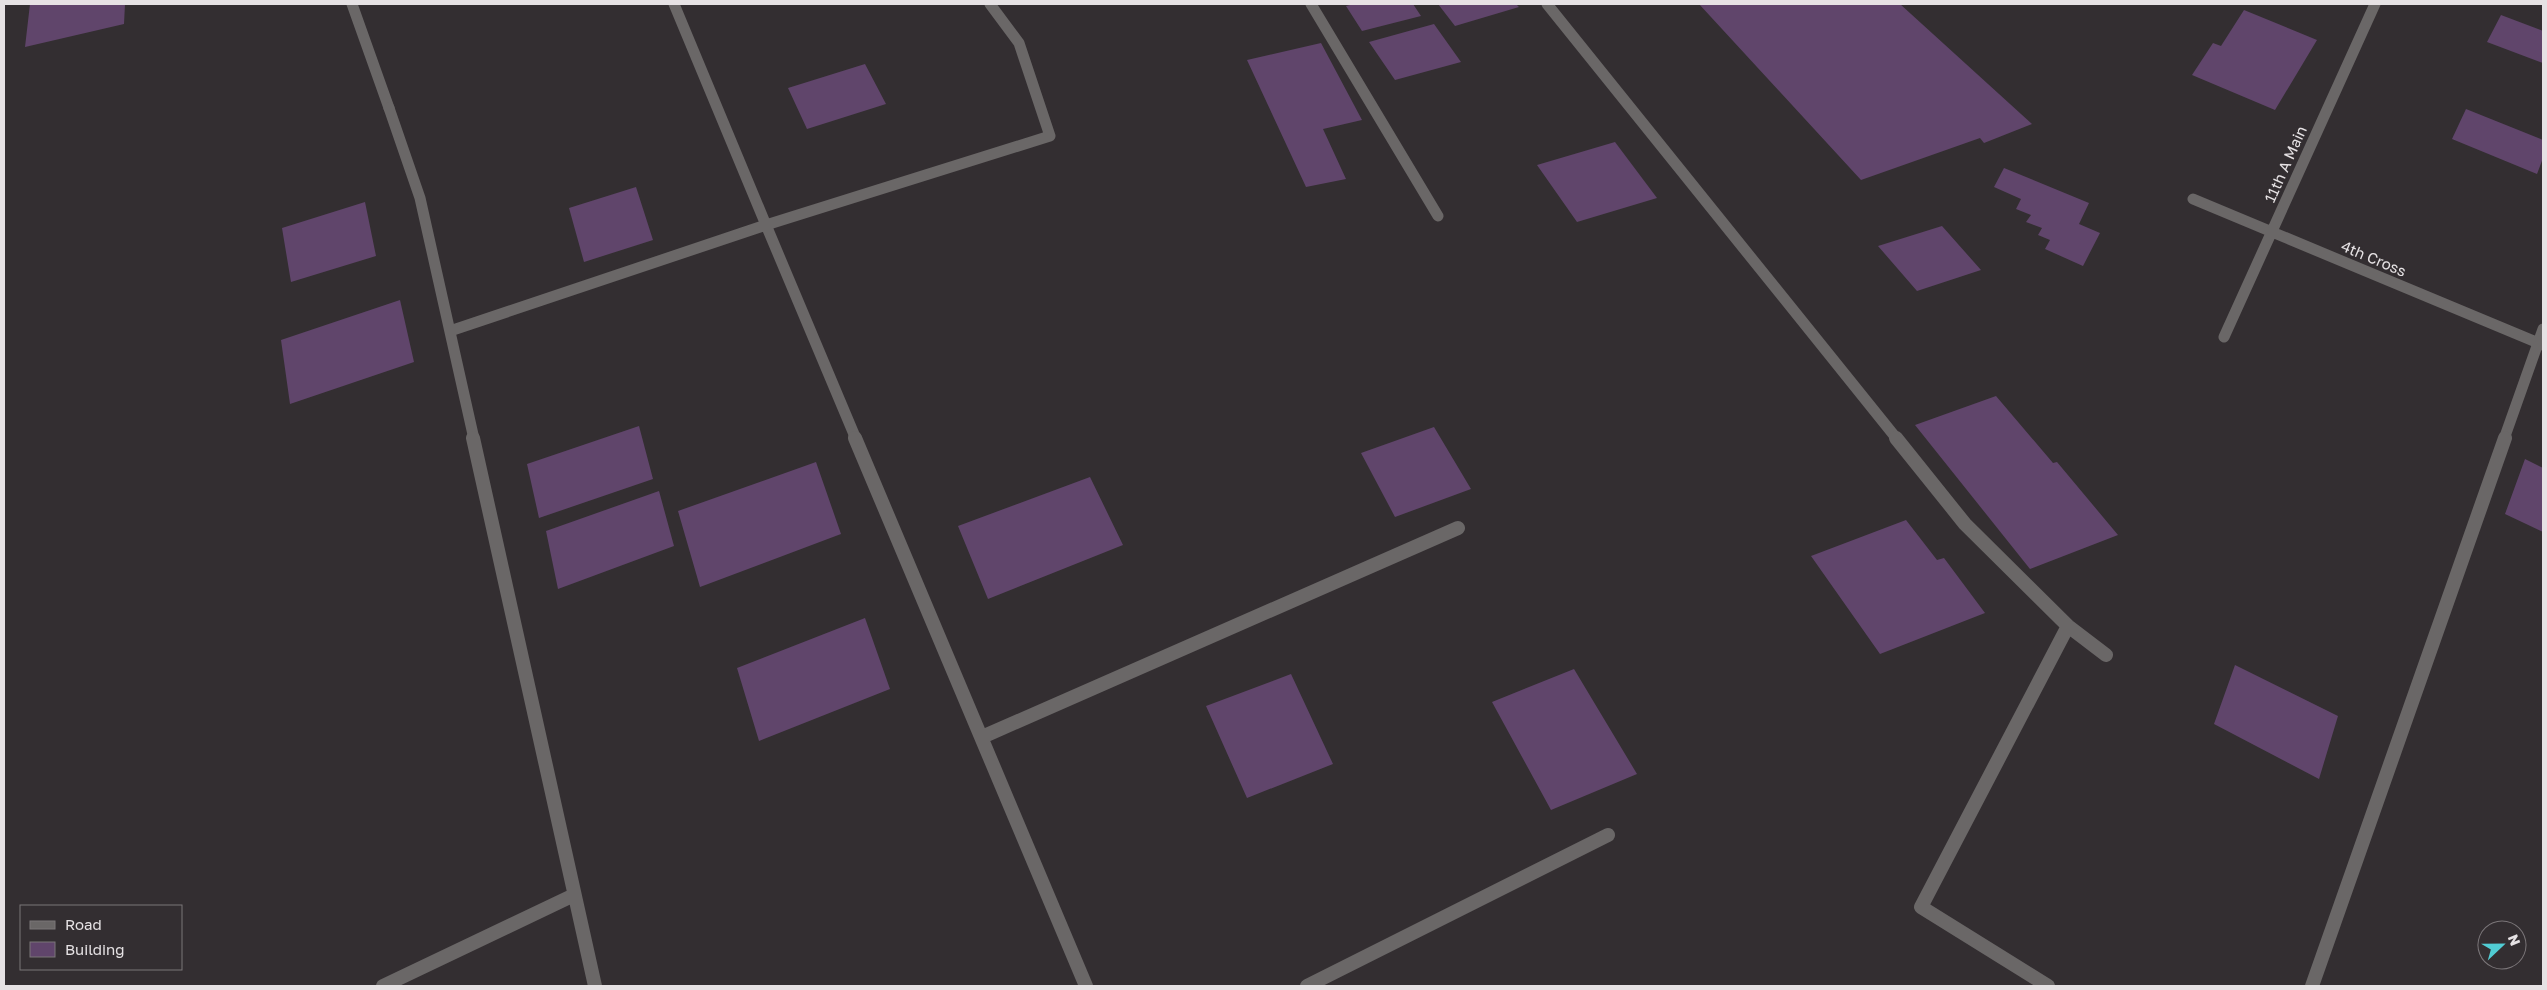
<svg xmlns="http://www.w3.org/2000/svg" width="2547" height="990" font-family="'Golos Text',sans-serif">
<rect width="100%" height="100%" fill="#332e31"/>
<!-- building -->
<path fill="#60456b" d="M30,4h95l-1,20 -99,23z
M1354,4h59l8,12 -59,15 -16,-25z
M1438,4h78l3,3 -64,19z
M1699,4h201l132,120 -48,19 -4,-5 -119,42z
M2244,10l73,30 -42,70 -83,-35 21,-32 8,3z
M2501,15l42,16v32l-56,-21z
M1434,24l27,38 -66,18 -26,-38z
M1321,43l41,77 -39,9 23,50 -40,8 -59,-127z
M865,64l21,40 -79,25 -19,-41z
M2466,109l77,31v18l-6,16 -85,-35z
M1615,142l42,56 -80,24 -40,-57z
M2004,168l85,35 -10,21 21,9 -17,33 -38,-17 5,-9 -12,-5 4,-7 -16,-6 5,-7 -15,-6 5,-10 -27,-12z
M636,187l17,53 -69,22 -15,-54z
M365,202l11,54 -85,26 -9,-54z
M1942,226l39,44 -64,21 -39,-45z
M400,300l14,62 -124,42 -9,-64z
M1996,396l57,67 4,-1 61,73 -88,34 -115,-144z
M639,426l14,53 -114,39 -12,-54z
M1434,427l37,62 -76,28 -34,-64z
M2525,459l18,9v64l-38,-18z
M816,462l25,72 -141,53 -22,-76z
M1090,477l33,68 -135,54 -30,-73z
M659,491l15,55 -116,43 -12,-58z
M1906,520l31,40 7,-2 41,55 -105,41 -69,-98z
M865,618l25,71 -131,52 -22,-73z
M2235,665l103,51 -19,63 -105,-55z
M1574,669l63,105 -86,36 -59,-108z
M1291,674l42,90 -86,34 -41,-92z"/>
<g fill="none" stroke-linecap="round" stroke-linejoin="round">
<!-- lane -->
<path stroke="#6a6767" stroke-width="11" d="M352,4l37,104"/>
<!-- street-far1 -->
<path stroke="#6a6767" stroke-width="11" d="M674,4l92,221 284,-89 -31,-93 -29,-39
M1311,4l127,212
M1547,4l350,435
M389,108l31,90 54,241
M2193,199l350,146
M450,331l316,-106 90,214
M2224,337l151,-333
M2504,439l39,-110"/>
<!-- street -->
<path stroke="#6a6767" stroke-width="14" d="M473,438l122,548
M855,438l231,548
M1896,438l69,86 103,102 38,29
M982,737l476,-209
M383,986l191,-91
M1307,986l301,-151
M2048,986l-127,-79 147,-281
M2312,986l193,-548"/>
</g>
<g text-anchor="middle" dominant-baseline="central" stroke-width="4" stroke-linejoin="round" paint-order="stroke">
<!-- street labels -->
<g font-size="15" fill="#e6e2e4" stroke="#332e31">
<text transform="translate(2285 164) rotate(-66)">11th A Main</text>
<text transform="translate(2374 258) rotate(23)">4th Cross</text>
</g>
</g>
<!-- border -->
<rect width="2547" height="990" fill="none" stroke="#e6e2e4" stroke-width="10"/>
<!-- legend -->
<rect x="20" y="905" width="162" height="65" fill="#332e31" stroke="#7b7679"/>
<rect x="30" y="921" width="25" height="8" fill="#6a6767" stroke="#7b7679"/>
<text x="65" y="930" font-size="15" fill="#e6e2e4">Road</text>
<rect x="30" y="942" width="25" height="15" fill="#60456b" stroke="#7b7679"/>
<text x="65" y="955" font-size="15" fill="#e6e2e4">Building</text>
<!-- north arrow -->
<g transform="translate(2502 945) rotate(68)"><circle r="24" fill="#332e31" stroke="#7b7679"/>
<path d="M0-4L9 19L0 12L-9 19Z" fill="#51ccd3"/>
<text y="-8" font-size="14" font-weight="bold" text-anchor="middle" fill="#e6e2e4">N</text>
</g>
</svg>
